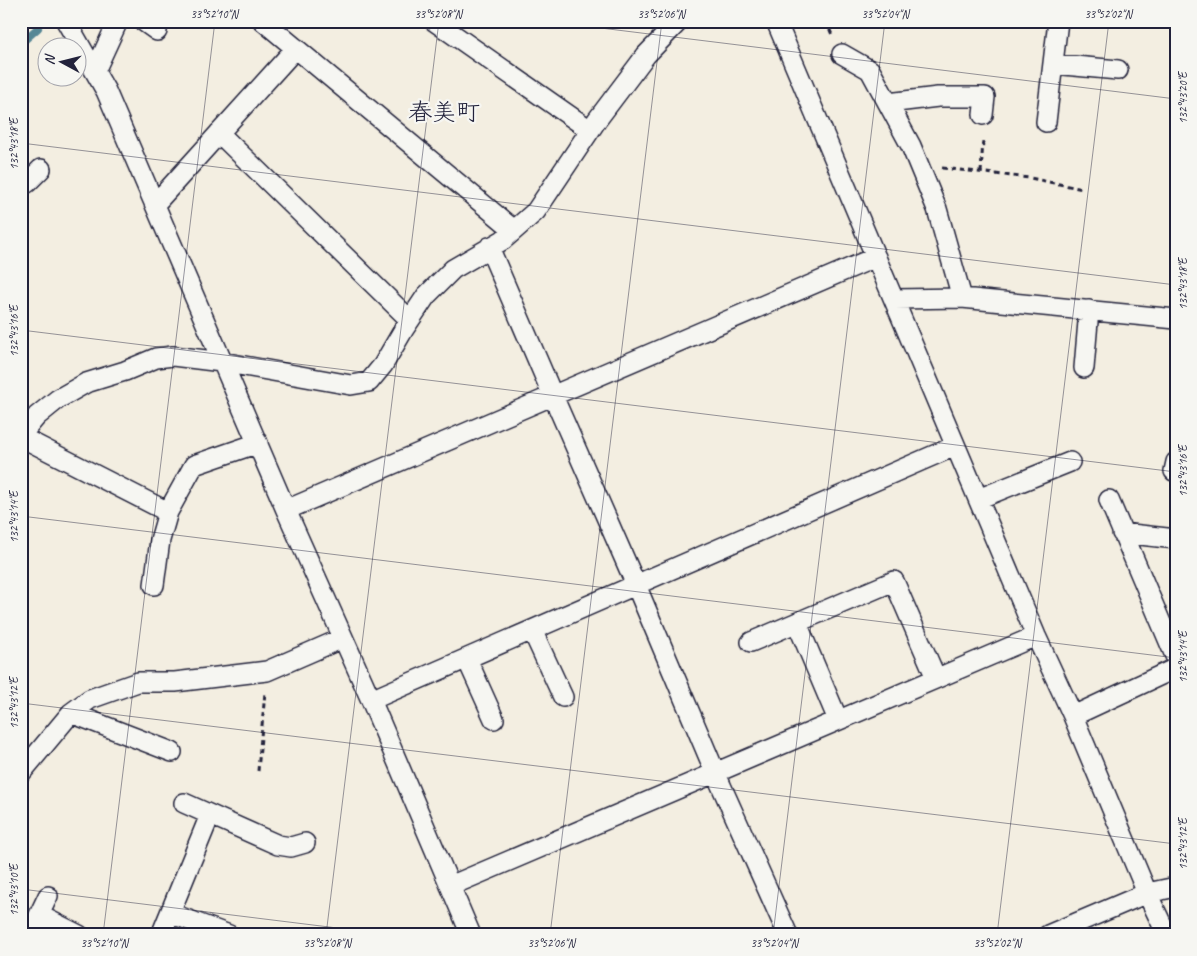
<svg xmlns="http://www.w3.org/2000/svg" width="1197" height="956" font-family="Caveat,'Klee One',sans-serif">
<rect width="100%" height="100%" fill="#f3eee1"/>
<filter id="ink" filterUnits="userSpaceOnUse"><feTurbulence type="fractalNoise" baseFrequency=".02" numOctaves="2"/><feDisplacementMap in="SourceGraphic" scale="10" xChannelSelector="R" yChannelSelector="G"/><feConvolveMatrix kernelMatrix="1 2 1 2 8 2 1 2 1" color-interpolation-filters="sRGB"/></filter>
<g filter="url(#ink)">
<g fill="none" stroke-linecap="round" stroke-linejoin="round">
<!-- stream -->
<path stroke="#568795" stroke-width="8" d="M21,43l17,-15"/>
<!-- minor casing -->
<g stroke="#22223b" stroke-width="22">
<path id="minor" d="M66,21l40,70 180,419 85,190 100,235
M143,21l14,10
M263,21l251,209
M434,21l156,109
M776,21l260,615 37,80 74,177 20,42
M842,54l28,16 41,76 26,63 25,89
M1053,64l65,6
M95,71l23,-50
M888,103l50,-6h47l-2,18
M1046,122l12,-101
M219,133l191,187
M21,179l6,4 14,-14
M155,204l141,-156
M489,247l64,149 83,189 79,187 73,163
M895,299l67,-1 214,21
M1084,368l5,-58
M21,435l16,-19 21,-17 28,-16 39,-12 31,-13 17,-2 49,6 129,23 18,-3 14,-17 21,-36 22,-33 27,-27 50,-29 33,-29 61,-91 49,-65 33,-34
M21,437l147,75
M1174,471l2,-9
M978,499l92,-37
M1109,500l67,158
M286,510l590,-253
M1122,533l54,6
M154,585l6,-45 8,-28 26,-47 64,-22
M797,623l41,97
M532,630l31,67
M751,642l143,-61 42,97
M467,659l27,60
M371,700l584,-254
M71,713l101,39
M1073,716l103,-48
M21,773l50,-60 19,-14 48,-17h37l92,-11 76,-33
M184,803l94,42 13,2 14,-4
M450,886l586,-250
M170,913l59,22
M39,915l40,20
M30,934l18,-38
M161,935l49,-120
M1048,935l99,-42 29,-6"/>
</g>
<!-- path -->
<path stroke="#22223b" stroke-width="3" stroke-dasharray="5 4" stroke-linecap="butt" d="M826,21l7,16
M942,168l88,10 53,11
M981,173l2,-33
M258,771l7,-79"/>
<!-- minor -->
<use href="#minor" stroke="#f6f6f2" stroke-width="19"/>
</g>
</g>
<!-- ticks -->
<path fill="none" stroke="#22223b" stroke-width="1" stroke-opacity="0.45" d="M544,21l632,78M21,143l1155,142M21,330l1155,142M21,516l1155,142M21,703l1155,141M21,889l373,46M103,935l112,-914M326,935l113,-914M550,935l112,-914M773,935l112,-914M997,935l112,-914"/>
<g text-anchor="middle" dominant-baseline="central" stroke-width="4.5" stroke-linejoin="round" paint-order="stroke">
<!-- quarter labels -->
<g font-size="24" fill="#22223b" stroke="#f6f6f2">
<text x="444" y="112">春美町</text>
</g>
</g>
<!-- margin -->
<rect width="1197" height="956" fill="none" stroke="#f6f6f2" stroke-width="55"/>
<!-- north arrow -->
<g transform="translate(62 62) rotate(277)"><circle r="24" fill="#f6f6f2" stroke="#a1a1a9"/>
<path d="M0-4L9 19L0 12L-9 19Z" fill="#22223b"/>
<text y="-8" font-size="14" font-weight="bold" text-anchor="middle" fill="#22223b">N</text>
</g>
<rect x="28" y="28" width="1142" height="900" fill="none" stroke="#22223b" stroke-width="2"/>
<g font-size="12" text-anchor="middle" fill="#22223b">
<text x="214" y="18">33°52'10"N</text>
<text x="438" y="18">33°52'08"N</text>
<text x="661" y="18">33°52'06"N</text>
<text x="885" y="18">33°52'04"N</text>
<text x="1108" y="18">33°52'02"N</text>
<text transform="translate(1183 98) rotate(-90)" y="4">132°43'20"E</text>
<text transform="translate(14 144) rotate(-90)" y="4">132°43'18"E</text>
<text transform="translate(1183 284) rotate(-90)" y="4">132°43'18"E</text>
<text transform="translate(14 331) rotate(-90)" y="4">132°43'16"E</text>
<text transform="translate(1183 471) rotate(-90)" y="4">132°43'16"E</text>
<text transform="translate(14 517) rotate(-90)" y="4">132°43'14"E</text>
<text transform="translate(1183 657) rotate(-90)" y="4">132°43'14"E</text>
<text transform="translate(14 703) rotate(-90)" y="4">132°43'12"E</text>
<text transform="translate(1183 844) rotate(-90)" y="4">132°43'12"E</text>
<text transform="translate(14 890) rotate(-90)" y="4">132°43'10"E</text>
<text x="104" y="947">33°52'10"N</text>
<text x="327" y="947">33°52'08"N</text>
<text x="551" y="947">33°52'06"N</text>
<text x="774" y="947">33°52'04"N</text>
<text x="997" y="947">33°52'02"N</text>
</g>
</svg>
